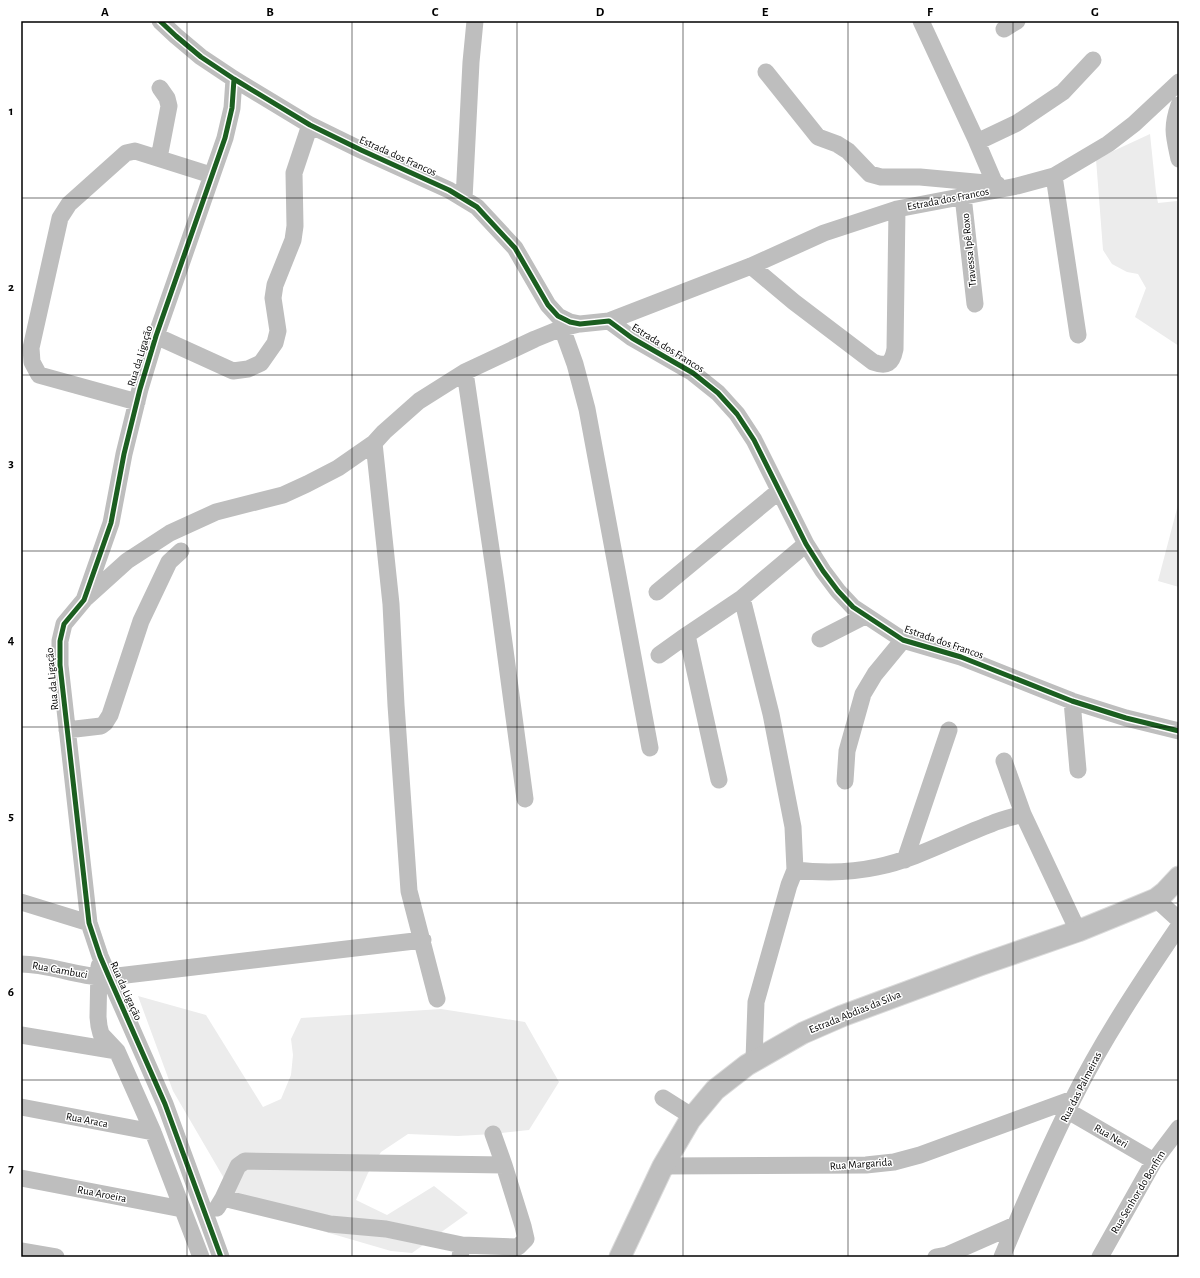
<svg xmlns="http://www.w3.org/2000/svg" width="1200" height="1278" font-family="'Alegreya Sans',sans-serif">
<rect width="100%" height="100%" fill="#fff"/>
<!-- green -->
<path fill="#ececec" d="M1150,134l6,58 2,11 19,-2 2,12v133l-44,-29 11,-29 -8,-14 -11,-2 -15,-8 -9,-14 -7,-91z
M1179,501v86l-21,-6z
M138,996l68,19 57,92 18,-8 10,-24 2,-20 -2,-16 10,-21 140,-9 84,13 34,60 -30,48 -36,4 -35,2 -50,-2 -27,18 -13,21 -12,27 31,15 47,-29 34,27 -56,40 -21,-2 -79,-23 -73,-24 -66,-113z"/>
<g fill="none" stroke-linecap="round" stroke-linejoin="round">
<!-- major casing -->
<g stroke="#dbdbdb" stroke-width="23">
<path id="major" d="M620,1257l43,-91 27,-46 25,-30 32,-25 56,-32 39,-17 138,-51 98,-34 59,-24 19,-8 9,-7 14,-15"/>
</g>
<!-- minor -->
<path stroke="#bebebe" stroke-width="17" d="M160,21l16,15 25,21 33,22 76,46 51,25 88,40 28,17 38,41 33,57 10,11 12,6 10,2 29,-3 23,17 61,35 25,20 19,21 17,26 52,104 17,27 15,20 15,16 50,33 58,17 111,44 54,17 53,13
M921,21l58,125
M1004,29l13,-8
M766,72l52,65 19,7 11,7 22,23 11,3h39l77,7
M1179,105c-8,23 -5,31 0,54
M159,158l10,-52 -2,-8 -7,-10
M1054,176l24,159
M995,184l-18,-42 40,-19 46,-31 30,-32
M963,196l12,108
M464,199l7,-137 4,-41
M751,266l43,36 79,60c14,5 19,2 22,-13l2,-140
M609,321l142,-55 73,-33 73,-24 120,-23 37,-10 54,-32 26,-20 45,-42
M562,328l13,36 12,45 63,339
M156,336l77,35 15,-2 13,-6 14,-20 3,-12 -5,-33 2,-13 18,-45 2,-14 -1,-53 16,-48
M465,372l31,211 29,216
M137,402l-98,-27 -7,-13 -1,-14 29,-130 9,-14 57,-51 9,-2 76,24
M374,443l17,161 5,101 13,186 28,108
M657,592l122,-101
M86,598l41,-37 43,-28 46,-21 67,-17 24,-11 31,-16 36,-25 10,-11 35,-31 46,-29 70,-33 27,-11 17,-4
M742,598l29,116 22,113 2,43 -6,15 -33,117 -2,58
M687,635l32,145
M820,639l45,-23
M659,655l28,-20 55,-37 64,-54
M1072,701l6,69
M67,730l34,-4 4,-3 5,-8 31,-94 28,-59 12,-11
M1004,761l19,53 55,117
M845,781l2,-30 16,-57 12,-20 28,-34
M905,860l44,-130
M795,870c28,3 55,3 82,-3 40,-8 76,-29 114,-43 11,-5 22,-7 32,-10
M1156,899l23,21
M21,902l68,21
M21,964c30,0 58,14 88,13l314,-37
M99,966l-1,51 1,9 2,8 16,17 36,81 48,125
M21,1035l96,16
M663,1098l30,19
M21,1107l132,25
M1068,1111l86,50
M663,1166l203,-1 28,-3 26,-7 153,-56
M21,1178l161,31
M223,1198l15,-32 7,-5 259,4 -11,-31
M217,1208l6,-10 107,26 56,5 76,16 -2,12
M462,1245l56,2 8,-8 -3,-13 -19,-61
M21,1251l35,6
M221,1257l-56,-153 -56,-127 -9,-21 -11,-33 -29,-258v-24l4,-17 20,-24 27,-77 13,-69 16,-65 16,-53 69,-198 7,-30 2,-29
M936,1257l11,-2 68,-30
M1002,1257c22,-53 45,-106 71,-158 30,-60 68,-117 106,-173
M1100,1257l54,-96 25,-33"/>
<!-- major -->
<use href="#major" stroke="#bebebe" stroke-width="21"/>
<!-- cycleway casing -->
<g stroke="#fff" stroke-width="8">
<path id="cycleway" d="M160,21l16,15 25,21 33,22 76,46 51,25 88,40 28,17 38,41 33,57 10,11 12,6 10,2 29,-3 23,17 61,35 25,20 19,21 17,26 52,104 17,27 15,20 15,16 50,33 58,17 111,44 54,17 53,13
M221,1257l-56,-153 -56,-127 -9,-21 -11,-33 -29,-258v-24l4,-17 20,-24 27,-77 13,-69 16,-65 16,-53 69,-198 7,-30 2,-29"/>
</g>
<!-- cycleway -->
<use href="#cycleway" stroke="#1b5e20" stroke-width="5"/>
</g>
<!-- grid -->
<path fill="none" stroke="#000" stroke-width="1" stroke-opacity="0.55" d="M187,21v1236M352,21v1236M517,21v1236M683,21v1236M848,21v1236M1013,21v1236M21,198h1158M21,375h1158M21,551h1158M21,727h1158M21,903h1158M21,1080h1158"/>
<g text-anchor="middle" dominant-baseline="central" stroke-width="3" stroke-linejoin="round" paint-order="stroke">
<!-- street labels -->
<g font-size="11" fill="#000" stroke="#fff">
<text transform="translate(398 156) rotate(24)">Estrada dos Francos</text>
<text transform="translate(948 199) rotate(-11)">Estrada dos Francos</text>
<text transform="translate(969 250) rotate(-96)">Travessa Ipê Roxo</text>
<text transform="translate(668 348) rotate(32)">Estrada dos Francos</text>
<text transform="translate(140 356) rotate(-73)">Rua da Ligação</text>
<text transform="translate(944 642) rotate(19)">Estrada dos Francos</text>
<text transform="translate(52 679) rotate(-95)">Rua da Ligação</text>
<text transform="translate(60 970) rotate(10)">Rua Cambuci</text>
<text transform="translate(126 991) rotate(66)">Rua da Ligação</text>
<text transform="translate(855 1012) rotate(-22)">Estrada Abdias da Silva</text>
<text transform="translate(1081 1087) rotate(-63)">Rua das Palmeiras</text>
<text transform="translate(87 1120) rotate(11)">Rua Araca</text>
<text transform="translate(1111 1136) rotate(30)">Rua Neri</text>
<text transform="translate(861 1164) rotate(-4)">Rua Margarida</text>
<text transform="translate(1138 1192) rotate(-59)">Rua Senhor do Bonfim</text>
<text transform="translate(102 1194) rotate(11)">Rua Aroeira</text>
</g>
</g>
<!-- border -->
<rect width="1200" height="1278" fill="none" stroke="#ffffff" stroke-width="44"/>
<rect x="22" y="22" width="1156" height="1234" fill="none" stroke="#000" stroke-width="1.5"/>
<g font-size="13" text-anchor="middle" font-weight="bold" fill="#000">
<text x="105" y="16">A</text>
<text x="270" y="16">B</text>
<text x="435" y="16">C</text>
<text x="600" y="16">D</text>
<text x="765" y="16">E</text>
<text x="930" y="16">F</text>
<text x="1095" y="16">G</text>
<text x="11" y="115">1</text>
<text x="11" y="291">2</text>
<text x="11" y="467">3</text>
<text x="11" y="644">4</text>
<text x="11" y="820">5</text>
<text x="11" y="996">6</text>
<text x="11" y="1172">7</text>
</g>
</svg>
